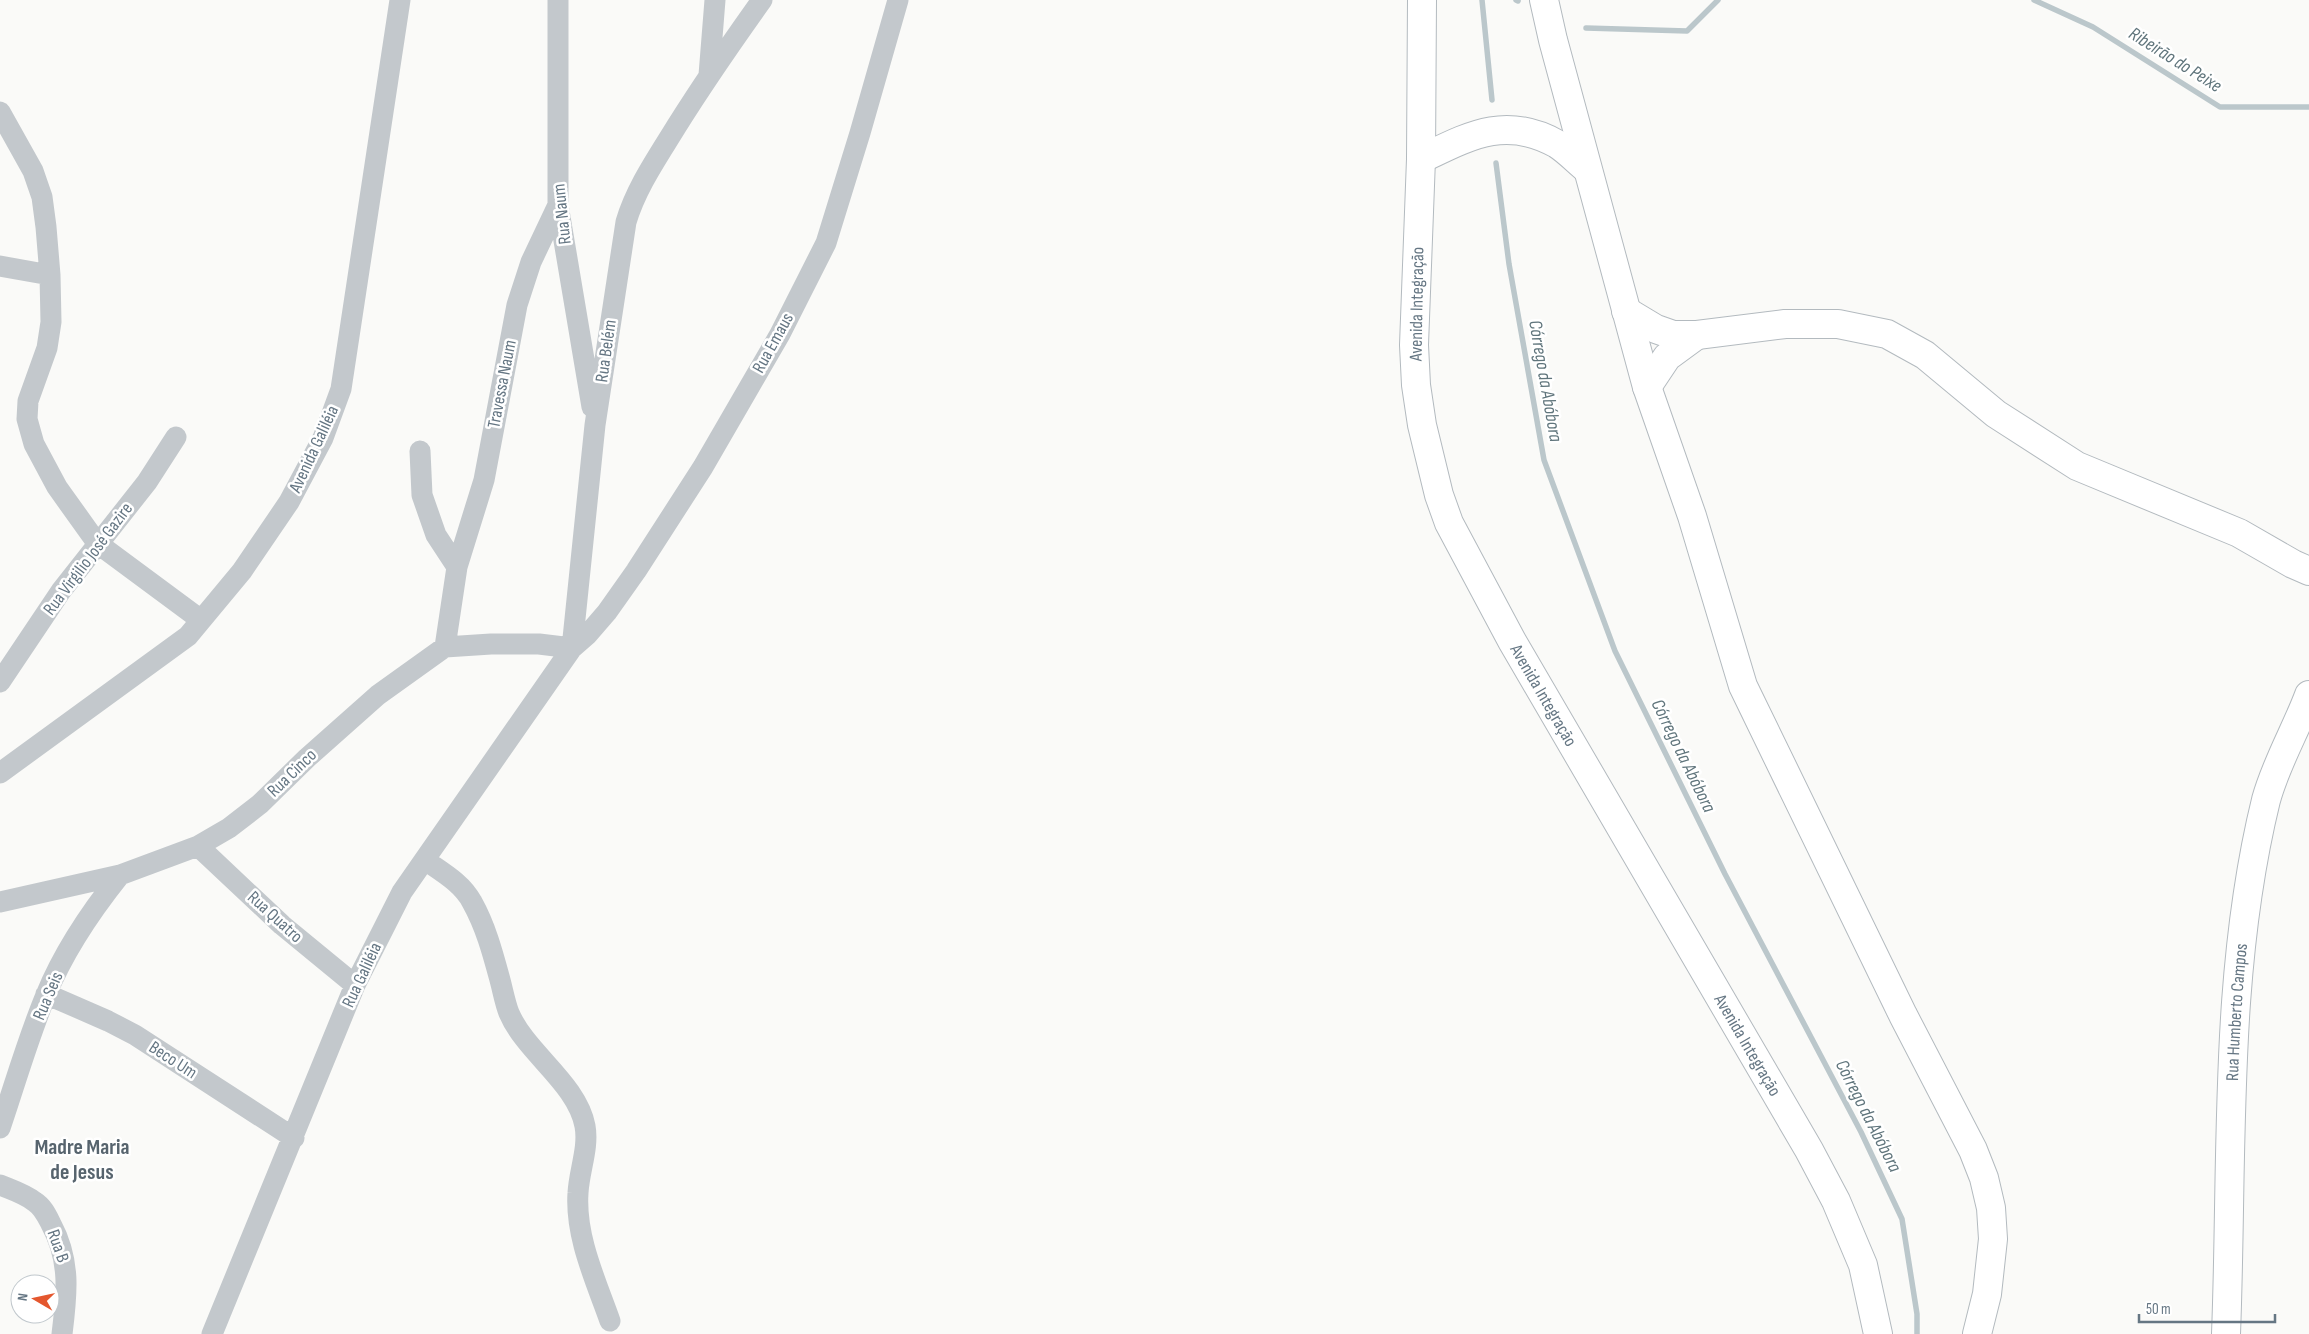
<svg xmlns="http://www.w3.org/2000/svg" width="2309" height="1334" font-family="'Sofia Sans Condensed',sans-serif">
<rect width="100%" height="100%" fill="#fafaf8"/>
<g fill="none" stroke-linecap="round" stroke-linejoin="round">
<!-- stream -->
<path stroke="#bbc7cb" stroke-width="5.5" d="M1482,0l10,100
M1516,0l2,1
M2034,0l59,27 127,80h89
M1586,28l101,3 31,-31
M1496,163l13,101 35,196 71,191 110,223 136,258 41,87 15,95v20"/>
<!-- secondary casing -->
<g stroke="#b3babf" stroke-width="30">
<g id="secondary">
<path id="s1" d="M1422,0l-1,159 -7,186 2,40 6,40 17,70 10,28 63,118 297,509 27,51 27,64 15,69"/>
<path d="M1544,0l9,40 94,347 45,129 51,170 160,329 70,135 11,28 7,30 2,31 -6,55 -10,40"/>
<path d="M1421,159c48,-23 84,-44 136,-15 11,7 20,17 30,25"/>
<path d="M1626,311l30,18 17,6h24l88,-11h53l49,10 38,21 71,59 81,52 162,67 54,31 16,7"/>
<path d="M1647,387l20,-30 30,-22"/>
<path id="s2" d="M2226,1334c7,-179 -3,-359 40,-534 10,-37 30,-70 43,-105"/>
</g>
</g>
<!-- street -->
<path stroke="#c3c8cc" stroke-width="21" d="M558,0v205l34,202
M709,75l6,-75
M0,112l33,59 9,26 4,30 4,48 1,47 -4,26 -19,53 -1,18 7,25 23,43 40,56 104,77
M0,266l50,9
M420,451l2,44 14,40 21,32
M445,647l12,-80 27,-87 33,-175 14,-43 27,-57
M572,648l23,-223 31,-203c10,-34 31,-64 50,-95 27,-43 56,-85 86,-127
M0,682l61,-91 86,-109 29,-45
M0,773l188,-137 54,-65 47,-69 34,-64 18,-49 59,-389
M198,846l84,79 73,60
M425,860c17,12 37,23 47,42 14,25 21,52 28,78 3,11 5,23 9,33 17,40 68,70 76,113 4,22 -6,45 -7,67 -3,44 18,88 32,128
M0,902l120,-27 78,-29 31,-18 31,-24 47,-46 71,-63 67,-48 46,-3h48l33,4
M46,994l62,27 27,14 159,103
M0,1128c15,-44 28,-90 46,-133 17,-42 46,-85 74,-120
M0,1185c12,5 25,9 35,17 8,5 12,14 16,22 20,37 16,70 11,110
M212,1334l143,-349 47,-93 170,-244 16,-14 19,-22 29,-41 67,-104 77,-133 46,-91 34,-110 38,-133"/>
<!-- secondary -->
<use href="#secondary" stroke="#fff" stroke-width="28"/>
</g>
<g text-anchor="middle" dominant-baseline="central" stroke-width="5" stroke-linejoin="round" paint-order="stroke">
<!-- street labels -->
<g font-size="18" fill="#657683" stroke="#fff">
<text transform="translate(562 214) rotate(-96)">Rua Naum</text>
<text transform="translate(1417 304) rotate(-89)">Avenida Integração</text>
<text transform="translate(773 343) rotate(-61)">Rua Emaus</text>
<text transform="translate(606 351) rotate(-82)">Rua Belém</text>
<text transform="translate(502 384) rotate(-79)">Travessa Naum</text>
<text transform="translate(314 449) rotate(-65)">Avenida Galiléia</text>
<text transform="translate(88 559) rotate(-53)">Rua Virgilio José Gazire</text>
<text stroke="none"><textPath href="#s1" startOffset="724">Avenida Integração</textPath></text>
<text transform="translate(292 773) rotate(-44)">Rua Cinco</text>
<text transform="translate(275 917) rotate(42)">Rua Quatro</text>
<text transform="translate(362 975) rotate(-65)">Rua Galiléia</text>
<text transform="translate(48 996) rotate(-67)">Rua Seis</text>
<text stroke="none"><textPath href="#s2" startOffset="322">Rua Humberto Campos</textPath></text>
<text stroke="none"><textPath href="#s1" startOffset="1129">Avenida Integração</textPath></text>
<text transform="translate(173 1060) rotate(33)">Beco Um</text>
<text transform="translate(58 1246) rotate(71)">Rua B</text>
</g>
<!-- water labels -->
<g font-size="19" font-style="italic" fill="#60757c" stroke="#fff">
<text transform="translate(2175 60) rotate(32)">Ribeirão do Peixe</text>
<text transform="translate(1545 381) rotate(80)">Córrego da Abóbora</text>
<text transform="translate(1683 756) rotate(64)">Córrego da Abóbora</text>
<text transform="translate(1868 1116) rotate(63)">Córrego da Abóbora</text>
</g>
<!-- district labels -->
<g font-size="22" font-weight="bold" fill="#57646e" stroke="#fff">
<text x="82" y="1147">Madre Maria<tspan x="82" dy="25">de Jesus</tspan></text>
</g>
</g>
<!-- north arrow -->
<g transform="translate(35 1299) rotate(279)"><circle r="24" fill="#ffffff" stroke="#c1c8cd"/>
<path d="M0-4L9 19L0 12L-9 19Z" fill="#e4572e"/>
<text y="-8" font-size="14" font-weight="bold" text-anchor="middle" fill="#657683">N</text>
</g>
<!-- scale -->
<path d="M2139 1314v8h136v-8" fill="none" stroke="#657683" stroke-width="2.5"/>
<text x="2146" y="1314" font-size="15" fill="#657683" stroke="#ffffff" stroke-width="4" paint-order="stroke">50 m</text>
</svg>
